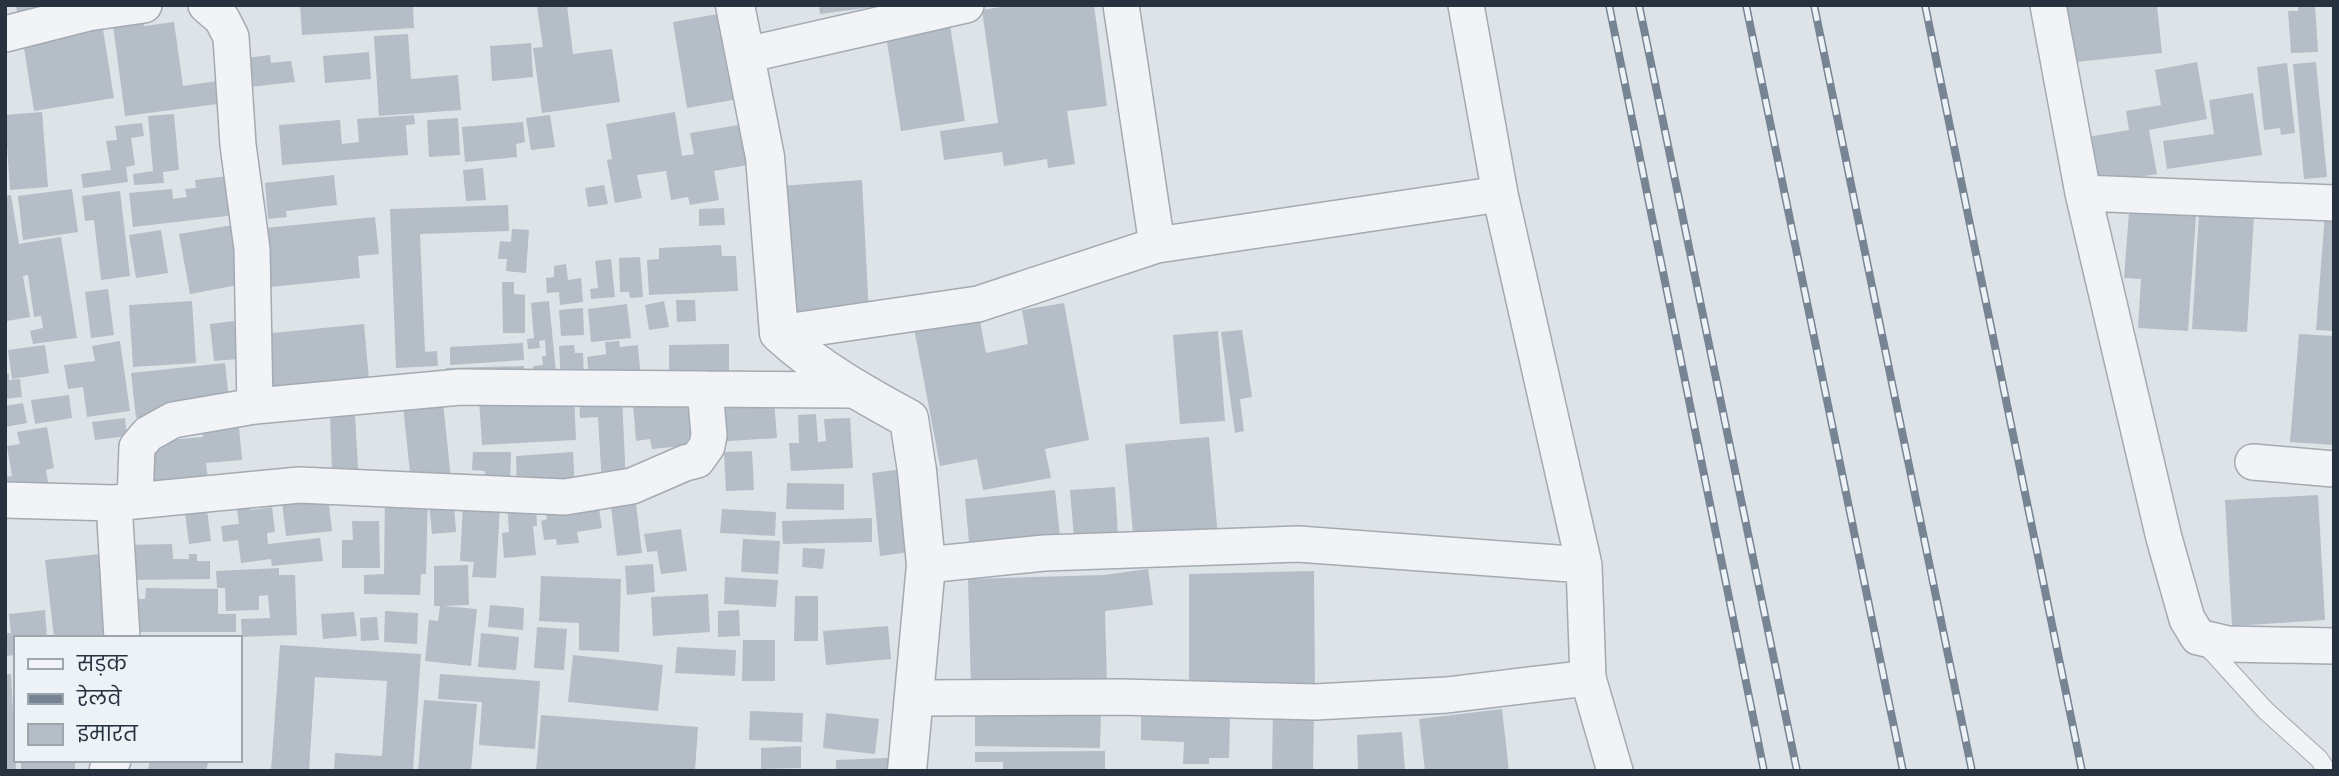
<svg xmlns="http://www.w3.org/2000/svg" width="2339" height="776" font-family="Poppins,'Noto Sans Devanagari',sans-serif">
<rect width="100%" height="100%" fill="#dee3e8"/>
<!-- building -->
<path fill="#b5bdc6" d="M16,5h55l-53,13z
M300,5h113l1,23 -112,7z
M549,5h18l6,49 39,-5 8,53 -78,11 -9,-65 10,-1 -6,-40z
M819,5h54v2l-53,7z
M1013,5h81l13,101 -40,5 8,53 -27,4 -1,-9 -43,7 -2,-14 -58,8 -4,-29 58,-8 -16,-113z
M2060,5h97l5,48 -96,10z
M2298,5h17l3,47 -27,1 -3,-42h10z
M729,12l15,86 -57,10 -14,-86z
M143,13l1,13 30,-4 9,64 47,-7 3,23 -108,14 -13,-99z
M101,17l13,81 -80,13 -13,-82z
M950,25l15,96 -64,10 -15,-95z
M408,34l3,45 47,-4 3,35 -82,6 -5,-80z
M531,43l2,34 -41,4 -2,-35z
M369,52l2,27 -46,4 -2,-27z
M270,55l1,8 20,-2 4,21 -45,5 -4,-29z
M2197,62l10,57 -58,11 8,44 -62,10 -8,-47 42,-7 -3,-19 35,-6 -6,-35z
M2316,62l11,115 -23,2 -11,-115z
M2287,63l8,70 -14,2 -1,-7 -16,2 -7,-63z
M2253,93l9,62 -95,14 -4,-28 51,-7 -5,-34z
M42,112l6,75 -38,3 -5,-75z
M675,112l7,44 12,-2 -4,-21 55,-9 8,40 -39,7 5,29 -29,5 -2,-8 -17,3 -5,-29 -29,4 5,23 -27,5 -8,-43 5,-1 -6,-35z
M174,114l5,56 -16,2 1,11 -30,2 -1,-11 20,-3 -5,-55z
M414,115l1,9 -9,1 2,30 -126,10 -3,-40 61,-5 2,24 17,-2 -2,-23z
M550,115l5,32 -24,3 -5,-32z
M458,118l2,37 -31,2 -2,-37z
M523,122l2,20 -9,2 1,13 -52,5 -3,-35z
M142,123l2,13 -13,2 4,27 -9,2 2,15 -45,6 -2,-14 30,-4 -5,-29 11,-1 -2,-14z
M483,168l3,32 -20,1 -3,-31z
M236,175l-1,40 -102,12 -4,-34 43,-4 1,10 14,-2 -2,-8 11,-1 -1,-8z
M334,175l3,30 -51,6 1,6 -19,2 -3,-36z
M862,180l7,134 -82,4 -8,-132z
M604,185l4,19 -20,3 -3,-19z
M72,189l6,43 -55,8 -5,-44z
M120,191l10,85 -29,4 -7,-60 -9,1 -3,-25z
M11,195l8,49 42,-7 16,101 -44,6 -3,-13 13,-3 -2,-12 -7,1 -6,-42 -5,1 7,41 -23,4 -2,-11v-114z
M508,205l1,26 -89,3 5,118 12,-1 1,15 -42,2 -6,-159z
M724,208l1,17 -26,1v-17z
M2129,212l67,4 -8,115 -50,-3 3,-49 -17,-1z
M2199,213l55,3 -7,116 -55,-3z
M2325,213l9,1v117l-18,-1z
M375,217l4,37 -21,2 2,22 -89,9 -6,-59z
M233,225l10,59 -53,10 -11,-60z
M512,229l17,1 -3,43 -20,-2 1,-12h-9l2,-18 11,1z
M161,230l7,43 -32,5 -7,-43z
M721,245l1,11h14l2,35 -89,4 -2,-35 12,-1v-11z
M640,257l3,40 -13,1 -1,-6h-9l-1,-34z
M611,259l4,38 -24,2 -1,-10 8,-1 -3,-27z
M566,264l2,16 13,-2 2,24 -23,3 -1,-13 -12,1 -1,-15 8,-1v-11z
M502,282h12v12l11,1v38h-22z
M108,289l6,46 -23,3 -6,-46z
M676,300h19l1,21 -19,1z
M192,301l4,62 -63,4 -4,-62z
M549,301l8,82 -23,2 -1,-19 10,-1 -1,-9h4l-1,-16 -6,1 1,7 -12,1 -1,-10 7,-1 -3,-35z
M664,301l5,26 -20,3 -4,-25z
M1064,303l25,137 -44,9 6,29 -68,12 -6,-31 -37,7 -26,-138 65,-12 7,37 42,-9 -6,-34z
M627,304l4,34 -40,4 -3,-33z
M583,308l1,27 -23,1 -2,-26z
M234,321l4,38 -24,2 -4,-37z
M364,324l6,67 -102,9 -6,-66z
M1242,330l10,67 -12,2 4,32 -9,2 -14,-101z
M1218,331l7,90 -45,3 -7,-89z
M2299,334l35,2v109l-44,-3z
M120,341l10,70 -43,6 -4,-30 -15,2 -4,-24 31,-4 -3,-15z
M619,341l1,6 18,-2 3,36 -51,5 -3,-29 19,-3 -1,-12z
M523,343l1,17 -74,5v-18z
M729,344v40h-60v-39z
M45,345l4,28 -37,6 -4,-29z
M574,345l1,8h8l1,27h-23l-2,-34z
M225,363l5,45 -94,10 -5,-45z
M524,366v16l-78,2v-16z
M5,374h4v6l11,-1 2,18 -17,2z
M442,392l9,87 -40,4 -9,-87z
M574,394l2,46 -94,5 -3,-46z
M69,395l3,23 -37,6 -4,-24z
M622,396l4,88 -24,2 -4,-69 -18,1 -1,-21z
M774,400l3,38 -63,4 -2,-39z
M699,402l4,42 -51,5 -2,-10 -14,2 -3,-37z
M23,403l4,20 -22,4v-21z
M355,414l3,55 -26,2 -2,-55z
M816,414l2,28 8,-1 -2,-22 26,-1 3,50 -62,3 -2,-28h10l-1,-28z
M238,416l4,44 -36,3 2,17 -59,5 -4,-43 58,-5 -2,-18z
M125,418l2,18 -32,4 -3,-18z
M47,427l7,41 -8,2 3,18 -44,-1v-10l7,-1 -5,-30 13,-2 -3,-12z
M1209,437l9,100 -84,7 -9,-100z
M752,451l2,39 -28,1 -2,-39z
M473,452h38l-1,37h-26l1,-18 -13,-1z
M573,452l2,38 -58,3 -1,-37z
M910,468l8,83 -38,5 -8,-83z
M787,483l57,1v26l-58,-1z
M1115,487l3,48 -44,3 -4,-48z
M327,488l5,43 -46,5 -5,-43z
M1055,490l6,55 -91,8 -5,-54z
M385,493h43l-2,81h-5l-1,21 -56,-1v-19l20,-1z
M2318,495l7,125 -93,6 -7,-126z
M597,496l5,32 -25,4 2,11 -22,2 -1,-6 -12,1 -3,-19 6,-2 -3,-16z
M536,500l1,26h-4l3,29 -32,3 -2,-25 7,-1 -2,-30z
M250,501l1,9 21,-3 3,25 -8,1 1,11 52,-6 3,23 -51,5 -1,-7 -30,4 -3,-23 -15,2 -2,-16 18,-2 -3,-22z
M206,502l5,39 -22,3 -5,-39z
M454,502l2,30 -24,2 -3,-30z
M463,504l37,1 -4,73 -24,-1 2,-15 -14,-1z
M636,504l6,49 -25,3 -6,-50z
M722,509l54,3 -1,24 -55,-3z
M872,518v24l-89,2 -1,-23z
M352,521h27l1,47h-38v-28h11z
M681,529l6,42 -26,3 -4,-23 -10,1 -3,-18z
M743,539l37,2 -2,33 -37,-2z
M172,544l1,15h16v-5h8v7h13v18l-86,1v-35z
M803,548l22,1 -2,20 -21,-2z
M109,553l9,85h-64l-9,-78z
M653,564l2,28 -28,3 -2,-29z
M468,565l1,40 -26,1 34,3 -6,57 -46,-5 4,-41 9,1 2,-15h-6v-40z
M279,568v7h16l2,60 -55,2 -1,-18 29,-1 -2,-23 -9,1v14l-33,1 -1,-23h-8l-1,-17z
M1148,569l5,36 -48,6 2,75 -136,4 -3,-111 136,-4z
M1314,571l1,122 -126,-3v-116z
M541,576l80,3 -2,73 -40,-2v-27l-40,-2z
M725,577l53,3 -2,27 -52,-3z
M146,588l72,1v25h18v18h-109v-33h18z
M708,594l2,38 -57,4 -2,-39z
M795,596h23v45h-24z
M490,605l34,3 -1,22 -35,-3z
M45,610l2,28h-31v17l-11,1v-23h6l-2,-19z
M739,610l1,26 -22,1v-26z
M385,611l33,2 -1,31 -33,-2z
M354,612l3,24 -34,3 -2,-25z
M377,617l2,23 -18,1 -1,-23z
M888,626l3,33 -65,6 -3,-34z
M537,627l30,2 -3,41 -30,-2z
M481,633l38,4 -3,33 -38,-3z
M743,640h32v41h-33z
M280,645l141,9 -8,117h-79l1,-18 47,3 5,-75 -72,-4 -6,94h-38z
M677,647l59,3 -1,26 -60,-3z
M573,655l90,10 -5,46 -90,-9z
M5,674h6l5,95h-11z
M440,674l100,7 -5,68 -56,-4 3,-43 -44,-3z
M424,700l53,4 -6,67h-53z
M1273,709l41,1 -1,61h-41z
M1502,709l7,62h-84l-6,-52z
M975,710l126,2 -1,36 -125,-2z
M750,711l53,2 -1,29 -53,-2z
M826,713l53,6 -4,35 -52,-6z
M541,715l157,12 -3,44h-159z
M1141,715l89,3 -1,40h-20v6h-26l1,-22 -43,-2z
M1402,732l3,39h-47l-1,-36z
M801,746v22l-40,1v-21z
M1105,751v20h-102v-9h-28v-10z
M888,758l1,13h-53v-11z
M21,760h54v11h-54z
M150,760h47l11,3 -2,8h-52l-6,-2z"/>
<g fill="none" stroke-linecap="round" stroke-linejoin="round">
<!-- service casing -->
<g stroke="#a3aab2" stroke-width="20">
<path id="service" d="M2205,644l60,66 54,49 8,12"/>
</g>
<!-- minor casing -->
<g stroke="#a3aab2" stroke-width="38">
<path id="minor" d="M206,5l16,14 9,18 7,108 14,104 3,157
M1121,5l36,240
M1466,5l34,189 84,371 4,113 27,93
M2048,5l35,188 81,345 23,81 11,18 30,7 106,2
M5,34l83,-21 56,-8
M746,55l220,-50
M2083,193l251,10
M779,333l199,-29 179,-59 343,-51
M2253,462l81,7
M5,500l109,3 185,-18 266,12 67,-11 53,-23 12,-3 10,-14 2,-11 -4,-46 150,1
M135,501l2,-54 11,-13 25,-14 82,-14 205,-19 245,2
M114,503l8,135
M926,565l118,-12 254,-9 286,21
M914,698l207,-1 194,5 132,-7 141,-17
M107,771l6,-11"/>
</g>
<!-- tertiary casing -->
<g stroke="#a3aab2" stroke-width="41">
<path id="tertiary" d="M735,5l30,152 14,176c39,36 84,61 130,86l8,52 9,94 -19,206"/>
</g>
<!-- service -->
<use href="#service" stroke="#f1f3f7" stroke-width="18"/>
<!-- minor -->
<use href="#minor" stroke="#f1f3f7" stroke-width="35"/>
<!-- tertiary -->
<use href="#tertiary" stroke="#f1f3f7" stroke-width="38"/>
<!-- rail casing -->
<g stroke="#768493" stroke-width="8">
<path id="rail" d="M1609,5l155,766
M1639,5l158,766
M1746,5l157,766
M1814,5l158,766
M1925,5l157,766"/>
</g>
<!-- rail -->
<use href="#rail" stroke="#edf2f6" stroke-width="5" stroke-dasharray="16" stroke-linecap="butt"/>
</g>
<!-- border -->
<rect width="2339" height="776" fill="none" stroke="#263240" stroke-width="14"/>
<!-- legend -->
<rect x="14" y="636" width="228" height="126" fill="#edf2f6" stroke="#9da5ad" stroke-width="2"/>
<rect x="28" y="659" width="35" height="10" fill="#f1f3f7" stroke="#9da5ad" stroke-width="2"/>
<text x="77" y="671" font-size="21" fill="#263240">सड़क</text>
<rect x="28" y="694" width="35" height="10" fill="#768493" stroke="#9da5ad" stroke-width="2"/>
<text x="77" y="706" font-size="21" fill="#263240">रेलवे</text>
<rect x="28" y="724" width="35" height="21" fill="#b5bdc6" stroke="#9da5ad" stroke-width="2"/>
<text x="77" y="741" font-size="21" fill="#263240">इमारत</text>
</svg>
